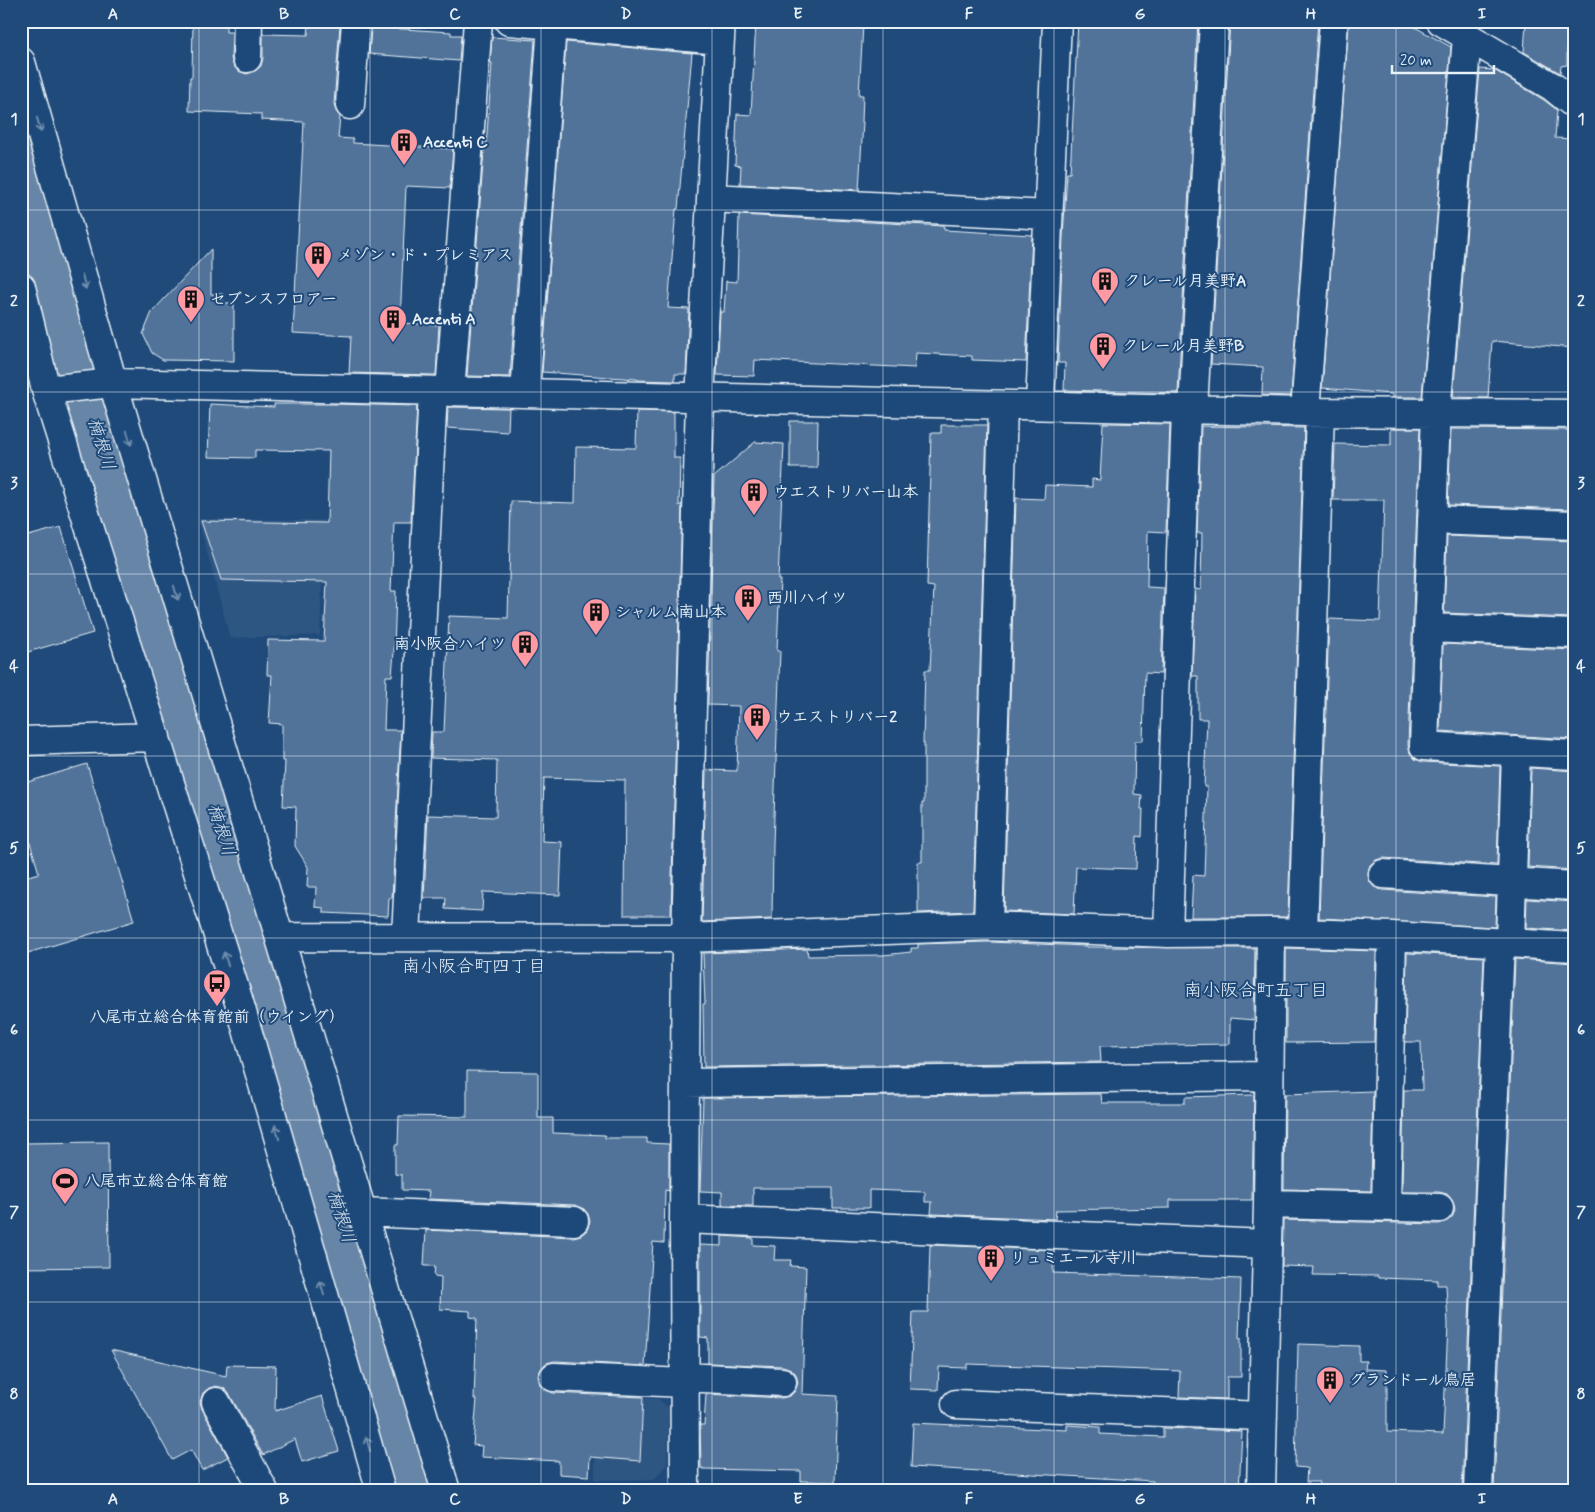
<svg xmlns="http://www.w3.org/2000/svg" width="1595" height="1512" font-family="Mynerve,'Klee One',sans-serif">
<rect width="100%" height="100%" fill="#1f4a7a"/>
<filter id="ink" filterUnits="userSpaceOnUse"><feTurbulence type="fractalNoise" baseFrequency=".02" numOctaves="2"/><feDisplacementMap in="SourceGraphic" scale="10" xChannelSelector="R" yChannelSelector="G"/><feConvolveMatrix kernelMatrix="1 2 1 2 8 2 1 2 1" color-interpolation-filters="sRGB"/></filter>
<g filter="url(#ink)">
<!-- built -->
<path fill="#2e5683" d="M198,519l126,1 -4,115 -90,3z
M596,1395l62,4 11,9 -2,57 -13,14 -59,1z"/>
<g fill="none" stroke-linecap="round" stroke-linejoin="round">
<!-- stream -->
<path stroke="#9ab0c7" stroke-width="10" d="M1555,48h19"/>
<!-- river -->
<path stroke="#6685a7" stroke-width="61" d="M21,170l79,270 239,768 83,283"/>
</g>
<!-- building -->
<path fill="#517399" stroke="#e8f1f8" d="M193,21h33v11h6l-1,26 2,7 5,6 9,3 8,-3 6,-5 2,-8v-24l45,1 1,-12 31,2 -6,79 2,7 4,5 -2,22 15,1v4l100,6 -3,39 -44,-2 -6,137 39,2 -3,50 -87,-2 2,-37 -58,-3 11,-211 -43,-2v-6l-72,-3 1,-34h2z
M756,21l107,4 -4,70h4l-1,27h1l-4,68 -119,-6 1,-18 -6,-1 2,-51 14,1z
M1078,21h120l-20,372 -114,-3 1,-27h-7l5,-126 4,-64h3z
M1230,21h88l-27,375 -29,-1 1,-28 -52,-3z
M1349,21h55l47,26 -29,350h-30v-3l-70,-6z
M1526,21h41v44l-6,1 -1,7 -36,-21z
M371,27l80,5v3h10l-2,26 -90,-7z
M492,37l43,3 -25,337 -43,-1 17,-226 2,-2 6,-85h-2z
M566,42l126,11 -14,156h-2l-8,99 21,1 -3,65h-11v7l-38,-1v-1l-95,-7z
M1480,69l14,1 50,30 13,10 -2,28 19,1v209l-82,-7 -4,57 -35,-1z
M739,215l205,11v4l88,5 -6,127 -54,-2v-4l-56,-3 -1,15 -160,-8 -1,16 -37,-1 3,-63h4l2,-31 11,1z
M211,249v45h12v9h11v58l-71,-1 -11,-7 -9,-19 9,-22z
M210,404l64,3v-3h58l85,2 -6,116h-17l-3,69h5l-2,61 -2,24h-6l-2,54h17l-9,168h-3l-1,18 -64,-3v-5l-9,-1 1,-20h-9l1,-20 -13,-21 1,-39 -13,-1 2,-45h-3v-37l-13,-1 3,-48h-5l1,-35 56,1 3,-59 -106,-2 -20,-59 126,2 2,-72 -74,-1v8l-47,-1z
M448,407l61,1 -1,24 -61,-4z
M637,411l37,1v46h6l-1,48 3,-2 -11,411h-47l1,-135 -81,-2 -2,63 20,1 -2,53 -77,-3 -1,19 -37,-2 1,-11h-22l4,-83 68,2 1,-57 -66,-2 1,-26h12l5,-116 59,2 3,-117 64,2 1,-56 60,1z
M790,421h28l-1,47h-27z
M1103,423l67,1 -4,108 -18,-1 -1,56 17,1 -3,86 -16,-1 -2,68h-8l-1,53 8,1 -1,14h2l-1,28 -5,-1 -1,33 -60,-2 -2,47 -70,-3 12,-413 28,1 1,-14 47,2v-8l8,1z
M941,425h46l-14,486 -55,2v-51h4v-59h2v-60h-1l2,-73h5l4,-83 -7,-1 4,-153h10z
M1201,426l103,2 -16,489h-97l2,-42 11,1 3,-89h-3l3,-68h-9v-43h-6l3,-87 6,1 1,-57h-5z
M1391,428h29l-12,317 2,8 5,6 8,3 77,4 -3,99 -114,-7 -7,2 -6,5 -2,8 1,7 5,7 8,3 114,7 -1,30 -176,-9 10,-299 51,2 4,-121h-51l2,-56 56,1z
M1451,429l123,1v79l-126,-4z
M755,442l29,2 -6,136h2l-3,71h3l-7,193 -1,75 -70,3 4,-152 31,1 2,-65 -31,-1 6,-228z
M61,527l32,106 -72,21v-116z
M1447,536l127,5v77l-130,-5z
M1443,644l131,6v89l-134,-8z
M87,764l47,157 -113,34v-77l18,-5 -18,-60v-29z
M1531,768l43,3v99l-46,-3z
M1527,899l47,3v29l-48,-3z
M988,942l99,4v1l168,1 -1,72 -24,-2v26l-130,2 1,16 -397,5 -1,-63h2l-2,-51 104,-4 1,7 75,-1 28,-3v-4h7v-4z
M1286,948l90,3 -2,91 -88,1z
M1407,953l77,4 -22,534h-144l1,-9h-13l1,-14 -12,-1 3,-123 61,2v15h7l-1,8 22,1v62l56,2 5,-109 -2,-40h-9v-5l-59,-2v-2l-65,-1 1,-8 -32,-1 1,-46 156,4 8,-3 6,-5 2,-7 -2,-8 -6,-7 -8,-2h-37l2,-102h18l-1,-48h-16z
M1515,959l59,4v528h-80z
M467,1071l71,1v46h15v15l52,2v3h42v5l22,1v47l-4,-1 -1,53 -11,-1 -8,124 -90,-5 -9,2 -5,6 -3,7 2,9 6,5 7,3 90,4 -3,64 -50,-4 -1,19 -30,-2v-13l-78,-4 1,-11 -9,-1 4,-46h-3l3,-81 -7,-1v-6l-30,-2 1,-32 -7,-1 1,-10h-11l2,-36 147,7 8,-2 6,-5 3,-9 -2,-7 -5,-6 -8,-3 -147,-6 1,-8 -27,-1v-15l-7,-1v-29h3l1,-29 68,1z
M1373,1091l-2,100 -87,-2 1,-95z
M1101,1094l1,9h83v-6l69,-2 -2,105h-82v8l-114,2 -1,9 -124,-5 1,-12h-7v-10l-56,-2v18h-36v-20h-80v18l-31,-1v-13l-22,-1 3,-93z
M108,1142l1,125 -88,1v-125z
M722,1236l31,2v7l22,1 -1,14h17l-1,6 16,1 -4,127 36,2 -3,86 -34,-1v-10l-98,-2v-1h-2l-1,-43h4l2,-31 76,4 8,-2 5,-5 3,-8 -2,-9 -5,-5 -8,-3 -75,-3v-25l-8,-1v-92l22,1z
M930,1245l124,5 -1,23 188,6 -2,59h2v39h-14v22l-48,-2 1,-26 -213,-7v4l-28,-1 -1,23 -28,-1 3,-77h15z
M111,1350l115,26 1,-11 49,1 -1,45 47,-15 17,55 -37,11 -7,-23 -32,16 -33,-60 -6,-7 -8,-2 -7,2 -6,5 -3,9 2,7 26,48 -26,13 -11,-20 -19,10z
M913,1423l154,7v-5l33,2v7l63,3v-9l79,3 -3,60h-86v-10l-242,-14z"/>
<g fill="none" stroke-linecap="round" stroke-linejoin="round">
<!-- minor casing -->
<g stroke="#e8f1f8" stroke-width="31">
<path id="minor" d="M509,21l211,19
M1441,21l112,66 21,17
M1467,37l-31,376 -12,333 150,9
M247,58l1,-37
M21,62l92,321 333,1108
M350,105l6,-84
M711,198l337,17
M21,287l25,103 193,612 142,489
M46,390l67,-7 1192,29 269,2
M450,392l28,-371
M525,393l27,-368
M1040,405l17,-384
M1193,409l21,-388
M1305,412l29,-391
M1432,520l142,5
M1429,628l145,6
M21,741l135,-4
M1383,874l191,12
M988,926l15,-521
M1168,933l18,-524
M1303,933l17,-521
M280,937l406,1 302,-12 180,7 103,-1 121,4 182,11
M406,937l27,-546
M1510,943l6,-192
M685,1083l584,-7
M1268,1204l171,4
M1386,1206l6,-270
M363,1212l211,9
M684,1219l583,25
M554,1377l130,6
M684,1377l98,5
M216,1402l48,89
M956,1404l307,12
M685,1491l-1,-272 2,-281 14,-541 21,-376
M1261,1491l7,-287 3,-272
M1478,1491l22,-549"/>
</g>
<!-- minor -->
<use href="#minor" stroke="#1f4a7a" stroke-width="28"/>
</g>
<!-- one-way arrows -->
<defs><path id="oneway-shaft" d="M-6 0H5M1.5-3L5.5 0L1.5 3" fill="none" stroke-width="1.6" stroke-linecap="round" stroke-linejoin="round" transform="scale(1.25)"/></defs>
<g stroke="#6f8dac">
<use href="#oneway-shaft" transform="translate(39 125) rotate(74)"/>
<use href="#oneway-shaft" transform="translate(84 282) rotate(74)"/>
<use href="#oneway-shaft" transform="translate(129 438) rotate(73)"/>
<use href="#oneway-shaft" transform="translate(176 593) rotate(73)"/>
<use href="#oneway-shaft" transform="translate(226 959) rotate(-107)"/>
<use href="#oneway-shaft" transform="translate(277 1132) rotate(-106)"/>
<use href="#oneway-shaft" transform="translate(322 1288) rotate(-106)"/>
<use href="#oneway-shaft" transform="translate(368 1444) rotate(-106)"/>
</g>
</g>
<!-- grid -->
<path fill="none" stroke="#e8f1f8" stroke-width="1" stroke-opacity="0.55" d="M199,21v1470M370,21v1470M541,21v1470M712,21v1470M883,21v1470M1054,21v1470M1225,21v1470M1396,21v1470M21,210h1553M21,392h1553M21,574h1553M21,756h1553M21,938h1553M21,1120h1553M21,1302h1553"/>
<!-- icons -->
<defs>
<g id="building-pin" transform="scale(1.4375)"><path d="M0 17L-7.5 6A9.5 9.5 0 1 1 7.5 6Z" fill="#ff9aa2" stroke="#1f4a7a"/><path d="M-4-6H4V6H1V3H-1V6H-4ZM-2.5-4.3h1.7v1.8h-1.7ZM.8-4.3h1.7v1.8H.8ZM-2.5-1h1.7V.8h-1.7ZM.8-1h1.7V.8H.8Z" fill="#111"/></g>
<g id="bus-pin" transform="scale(1.4375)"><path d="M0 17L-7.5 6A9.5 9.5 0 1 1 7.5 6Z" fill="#ff9aa2" stroke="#1f4a7a"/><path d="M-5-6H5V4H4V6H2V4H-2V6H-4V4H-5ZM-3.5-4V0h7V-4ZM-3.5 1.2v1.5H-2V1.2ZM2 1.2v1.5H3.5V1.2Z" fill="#111"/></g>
<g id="stadium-pin" transform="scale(1.4375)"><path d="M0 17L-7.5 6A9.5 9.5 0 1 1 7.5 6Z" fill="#ff9aa2" stroke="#1f4a7a"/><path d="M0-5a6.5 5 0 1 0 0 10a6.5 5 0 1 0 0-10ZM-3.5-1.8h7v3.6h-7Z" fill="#111"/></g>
</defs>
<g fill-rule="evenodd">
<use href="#building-pin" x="404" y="142"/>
<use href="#building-pin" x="318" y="255"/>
<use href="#building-pin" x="1105" y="281"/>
<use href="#building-pin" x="191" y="299"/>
<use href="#building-pin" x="393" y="319"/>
<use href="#building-pin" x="1103" y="346"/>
<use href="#building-pin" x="754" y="492"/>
<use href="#building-pin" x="748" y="598"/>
<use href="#building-pin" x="596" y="612"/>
<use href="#building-pin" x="525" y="644"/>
<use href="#building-pin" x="757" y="717"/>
<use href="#bus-pin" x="217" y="983"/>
<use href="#stadium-pin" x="65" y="1181"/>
<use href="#building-pin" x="991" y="1258"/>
<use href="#building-pin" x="1330" y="1380"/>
</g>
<g text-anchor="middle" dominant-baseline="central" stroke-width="4" stroke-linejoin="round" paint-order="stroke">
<!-- poi labels -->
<g font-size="16" font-weight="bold" fill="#e8f1f8" stroke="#1f4a7a" text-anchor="start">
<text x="423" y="142">Accenti C</text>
<text x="337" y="255">メゾン・ド・プレミアス</text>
<text x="1124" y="281">クレール月美野A</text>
<text x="210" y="299">セブンスフロアー</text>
<text x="412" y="319">Accenti A</text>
<text x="1122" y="346">クレール月美野B</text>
<text x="773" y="492">ウエストリバー山本</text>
<text x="767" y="598">西川ハイツ</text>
<text x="615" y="612">シャルム南山本</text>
<text x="506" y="644" text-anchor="end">南小阪合ハイツ</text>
<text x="776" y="717">ウエストリバー2</text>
<text x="217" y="1017" text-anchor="middle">八尾市立総合体育館前（ウイング）</text>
<text x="84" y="1181">八尾市立総合体育館</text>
<text x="1010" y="1258">リュミエール寺川</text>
<text x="1349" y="1380">グランドール鳥居</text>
</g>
<!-- water labels -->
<g font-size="18" font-style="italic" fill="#d4e1ec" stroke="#1f4a7a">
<text transform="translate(101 444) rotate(73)">楠根川</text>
<text transform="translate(221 830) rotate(73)">楠根川</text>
<text transform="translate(341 1217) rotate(73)">楠根川</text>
</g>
<!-- neighbourhood labels -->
<g font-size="18" fill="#e8f1f8" stroke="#1f4a7a">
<text x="474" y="967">南小阪合町四丁目</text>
<text x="1256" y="991">南小阪合町五丁目</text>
</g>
</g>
<!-- margin -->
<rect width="1595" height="1512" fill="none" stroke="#1f4a7a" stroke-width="55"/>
<!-- scale -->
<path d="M1392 65v8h102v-8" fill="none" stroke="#e8f1f8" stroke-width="2.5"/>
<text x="1400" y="65" font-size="15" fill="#e8f1f8" stroke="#1f4a7a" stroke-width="4" paint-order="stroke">20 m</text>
<rect x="28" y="28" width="1540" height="1456" fill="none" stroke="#e8f1f8" stroke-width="2"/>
<g font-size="16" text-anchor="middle" font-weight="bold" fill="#e8f1f8">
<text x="113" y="19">A</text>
<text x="284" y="19">B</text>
<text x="455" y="19">C</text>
<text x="626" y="19">D</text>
<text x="798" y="19">E</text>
<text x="969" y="19">F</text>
<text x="1140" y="19">G</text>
<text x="1311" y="19">H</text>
<text x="1482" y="19">I</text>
<text x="14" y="124">1</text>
<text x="1581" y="124">1</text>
<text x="14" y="306">2</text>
<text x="1581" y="306">2</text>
<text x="14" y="488">3</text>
<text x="1581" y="488">3</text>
<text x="14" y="671">4</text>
<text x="1581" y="671">4</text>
<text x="14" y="853">5</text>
<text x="1581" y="853">5</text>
<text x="14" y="1035">6</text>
<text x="1581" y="1035">6</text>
<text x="14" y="1217">7</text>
<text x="1581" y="1217">7</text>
<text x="14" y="1399">8</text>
<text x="1581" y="1399">8</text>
<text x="113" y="1504">A</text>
<text x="284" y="1504">B</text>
<text x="455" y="1504">C</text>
<text x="626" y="1504">D</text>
<text x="798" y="1504">E</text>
<text x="969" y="1504">F</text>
<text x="1140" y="1504">G</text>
<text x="1311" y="1504">H</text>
<text x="1482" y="1504">I</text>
</g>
</svg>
